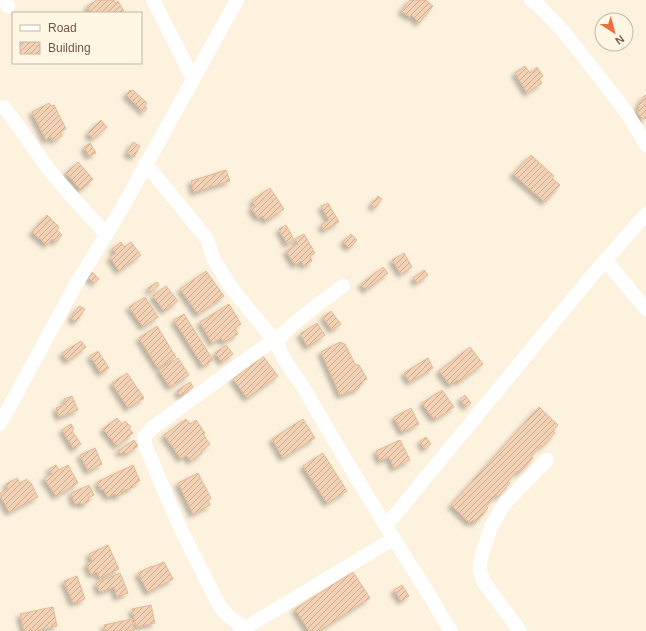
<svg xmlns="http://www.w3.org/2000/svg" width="646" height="631" font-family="Helvetica,sans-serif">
<defs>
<pattern id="building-hatch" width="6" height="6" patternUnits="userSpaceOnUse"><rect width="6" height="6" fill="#f3d1b4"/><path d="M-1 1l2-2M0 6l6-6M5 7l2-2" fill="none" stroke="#c9ac94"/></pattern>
<filter id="shadow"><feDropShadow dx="-3.5" dy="3.5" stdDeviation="2" flood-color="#0004"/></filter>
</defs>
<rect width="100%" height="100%" fill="#fdf2dd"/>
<!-- building -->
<path fill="url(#building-hatch)" stroke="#e6b894" filter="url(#shadow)" d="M97,0h17l1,3 3,-2 6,10 -4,2h-29l-4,-7z
M410,0h16l7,6 -14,17 -8,-8 -1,2 -9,-6z
M525,66l5,7 7,-6 6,9 -4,3 3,4 -15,10 -12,-20z
M130,90l1,1 2,-1 14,13 -2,3 2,2 -3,4 -18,-17z
M646,95v24l-2,-1 -1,1 -5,-5 1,-9 4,-8z
M49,103l2,3 3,-1 12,24 -6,3 2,4 -9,5 -2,-4 -5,3 -14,-28z
M101,120l6,7 -14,12 -5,-6z
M133,142l7,4 -6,11 -7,-4z
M90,143l6,10 -7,3 -5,-9z
M531,155l23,21 -2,2 8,7 -15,17 -32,-28z
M78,162l15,17 -12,11 -15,-17z
M226,170l4,11 -36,11 -3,-11z
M270,188l14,21 -18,12 -4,-5 -4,2 -7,-10 4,-3 -3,-5z
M378,196l4,3 -7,9 -4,-3z
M328,203l11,19 -15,8 -3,-5 8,-5 -8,-14z
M47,215l12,12 -2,3 5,5 -6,7 -4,-3 -5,6 -15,-13z
M286,225l8,15 -7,4 -8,-15z
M304,234l11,19 -5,3 2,5 -8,5 -3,-5 -6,4 -9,-14 12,-7 -3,-5z
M351,234l6,6 -8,8 -6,-6z
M121,242l3,5 7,-5 10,13 -22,16 -9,-14 6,-4 -4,-4z
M404,253l8,14 -11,7 -9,-14z
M383,267l5,6 -22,17 -5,-6z
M424,270l4,5 -11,8 -4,-5z
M206,271l18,25 -26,18 -18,-25z
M92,272l7,7 -5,4 -7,-7z
M157,282l2,3 -8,7 -3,-4z
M166,286l12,15 -14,10 -11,-15z
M145,297l13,20 -15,10 -14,-20z
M229,304l12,20 -6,4 3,6 -14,8 -3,-4 -9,5 -12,-21z
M79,306l6,3 -9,13 -5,-4z
M331,311l10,13 -9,6 -9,-13z
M184,314l29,46 -10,6 -29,-46z
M317,323l8,12 -17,12 -8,-13z
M157,326l19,31 -18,11 -19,-30z
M81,341l5,6 -18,14 -6,-8z
M340,342l5,2 10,20 4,1 8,14 -4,2 -5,8 -18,6 -19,-43z
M226,345l7,9 -11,8 -7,-9z
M470,347l13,17 -24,18 -2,-2 -7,5 -11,-14z
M98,351l11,17 -8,5 -11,-17z
M263,356l15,20 -31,22 -14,-19z
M178,358l11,17 -19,12 -11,-17z
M428,358l5,10 -23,14 -6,-9z
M127,373l17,25 -16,10 -16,-25z
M190,382l3,5 -12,9 -4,-5z
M442,390l12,17 -18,12 -1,-2 -2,1 -11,-15z
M465,395l6,8 -5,4 -6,-8z
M72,396l6,14 -19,7 -3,-9 10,-4 -2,-5z
M539,407l19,18 -5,6 2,2 -13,14 -1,-2 -10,11 2,2 -14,15 -2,-2 -9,10 2,2 -12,14 -2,-2 -10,11 2,2 -13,15 -2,-3 -3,3 -19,-18z
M411,408l8,16 -17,8 -8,-15z
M117,418l5,6 3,-3 6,6 -2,1 4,5 -16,13 -14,-17z
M186,419l4,5 6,-4 9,13 -2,1 7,10 -9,7 1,2 -11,8 -5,-6 -5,4 -17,-24z
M303,419l12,19 -32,20 -11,-19z
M71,424l3,5 -2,2 9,13 -7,5 -12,-19z
M426,437l5,7 -6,5 -5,-8z
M134,440l4,6 -12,8 -2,-3 -3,3 -3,-3z
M400,440l10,20 -16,8 -5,-11 -9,4 -4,-10z
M95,448l7,16 -14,7 -8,-16z
M323,453l24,38 -20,12 -24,-37z
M56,465l3,5 9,-5 10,18 -22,13 -12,-18 8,-4 -3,-5z
M133,465l7,16 -8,4 1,2 -12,5 1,2 -6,3 -1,-3 -7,3 -5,-8 -2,1 -4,-8z
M198,473l13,25 -3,2 2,5 -17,9 -15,-31z
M17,478l3,5 7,-4 3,4h1l7,14 -29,15 -9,-17v-2l8,-4 -2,-5z
M89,485l5,10 -6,3 1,3 -7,4 -2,-3 -5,2 -4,-11z
M108,545l11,24 -19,9 -3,-6 -6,2 -4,-10 5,-3 -3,-7z
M164,562l9,17 -25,13 -10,-19 14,-7v1z
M353,572l17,26 -51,33h-10l-14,-22z
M120,573l8,20 -11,4 -3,-10 -14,5 -4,-9z
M77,576l8,23 -12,4 -9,-22z
M402,585l7,11 -8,5 -7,-11z
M151,605l4,18 -19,4 -4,-18z
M53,607l4,19 -21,5h-12l-4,-17z
M132,619l2,12h-29l-1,-6z"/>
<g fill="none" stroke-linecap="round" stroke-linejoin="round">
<!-- street -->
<path stroke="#fff" stroke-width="14" d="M5,0l3,6
M153,0l40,79
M531,0l7,5 25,26 49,62 15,20 19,32
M0,108l4,-1c15,19 28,40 43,60 18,23 39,45 59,67
M146,164l61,75 7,21 19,30 41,50 4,7
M605,260l41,49
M343,286c-13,10 -60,42 -64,55 -4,12 20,38 26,49 37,65 76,129 116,192 11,16 19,33 30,49
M0,424l75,-138 46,-76 116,-210
M386,526l204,-248 56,-64
M245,628l-17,-12 -9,-11 -38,-75 -36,-85v-9l7,-8 131,-95
M240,631l153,-92
M520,631l-37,-50 -3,-11v-7l2,-9 9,-27 14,-24 42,-43"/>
</g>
<!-- legend -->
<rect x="12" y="12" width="130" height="52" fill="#fff6e4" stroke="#c7b7a4"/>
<rect x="20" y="25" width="20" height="6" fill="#ffffff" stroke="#c7b7a4"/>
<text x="48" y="32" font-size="12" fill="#725845">Road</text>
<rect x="20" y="42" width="20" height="12" fill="url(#building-hatch)" stroke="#c7b7a4"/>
<text x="48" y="52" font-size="12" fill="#725845">Building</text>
<!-- north arrow -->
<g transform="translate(614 32) rotate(144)"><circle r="19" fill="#fff6e4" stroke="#c7b7a4"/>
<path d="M0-3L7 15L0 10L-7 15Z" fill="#ec6f3d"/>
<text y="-6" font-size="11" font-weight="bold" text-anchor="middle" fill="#725845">N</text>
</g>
</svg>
